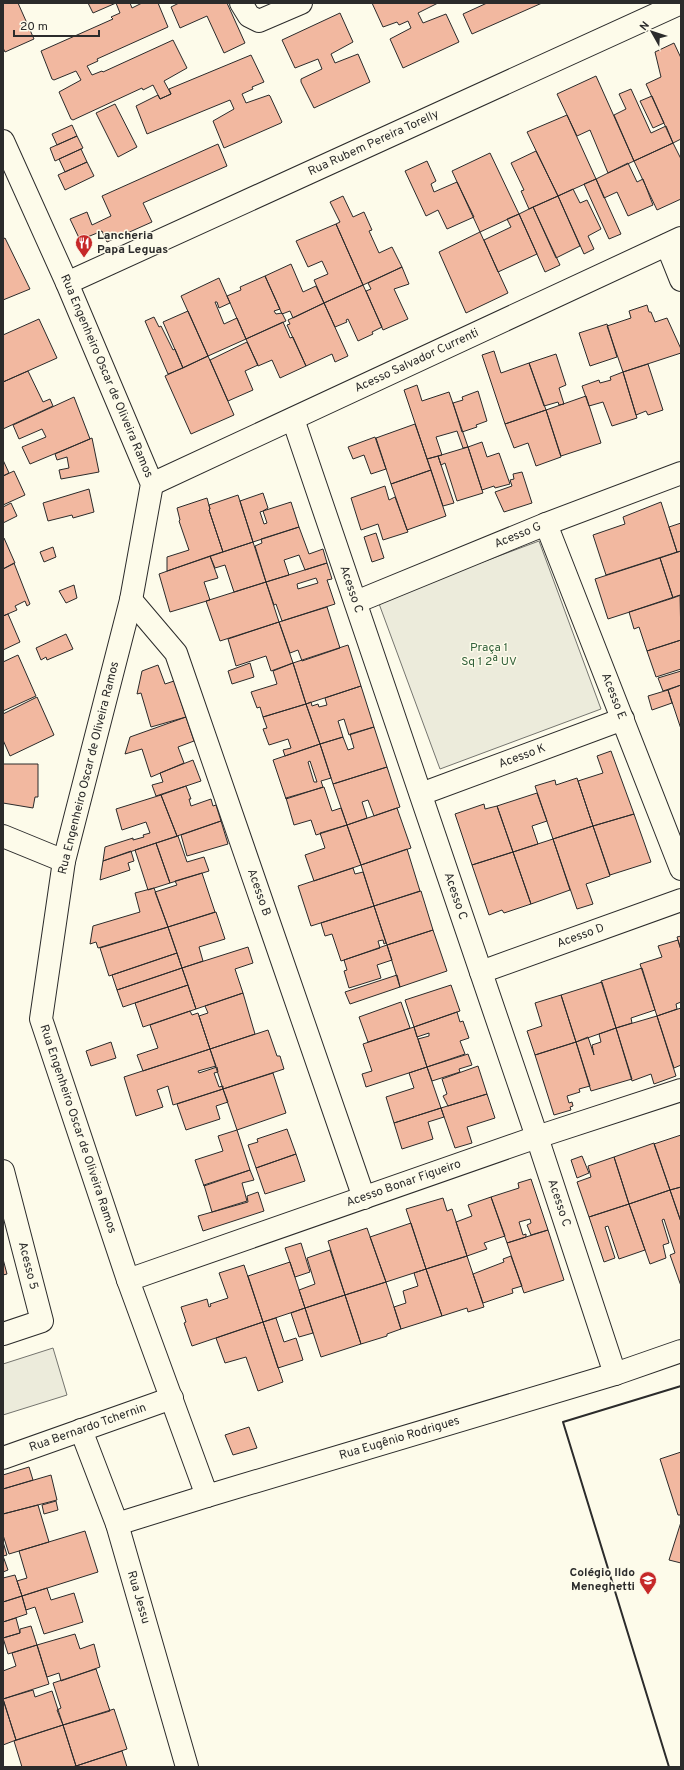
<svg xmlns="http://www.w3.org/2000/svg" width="684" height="1770" font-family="Overpass,sans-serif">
<rect width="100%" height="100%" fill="#fdfbea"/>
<!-- green -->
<path fill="#ecebdb" stroke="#74746e" d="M539,541l62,168 -161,60 -62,-168z
M53,1348l14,47 -64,20v-51z"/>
<!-- building -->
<path fill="#f2b8a0" stroke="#2b2b2b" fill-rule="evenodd" d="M3,3h15l16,36 -29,13 -2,-4z
M88,3h28l-23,10z
M116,3h14l2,5 10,-5h16l10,24 -71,32 1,2 -11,5 5,9 10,-4 1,1 70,-32 14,28 -23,13 7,13 -11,5 -7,-14 -10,5 -1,-2 -69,32 -2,-1 -12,-27 22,-12 -5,-9 -22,9 -2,-1 -11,-28 72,-32 -2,-2 9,-4z
M179,3h48l18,40 -21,10 -17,-37 -27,12 -9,-21z
M372,3h66l-20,10 5,10 23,-9 13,28 -56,26 -13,-29 21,-11 -3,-7 -9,4 -2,-3 -14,5z
M487,3h55l-70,31 -9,-20z
M340,13l13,29 -22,12 4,9 23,-9 12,28 -56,26 -13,-26v-3l21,-10 -4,-10 -23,9 -13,-28z
M674,43l7,15v81l-8,4 -27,-59 15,-7 -6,-25z
M251,55l13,27 -12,5 1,2 -11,5 4,9 23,-8 1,1 12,26 -1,1 -57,25 -11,-27 21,-12 -4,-9 -83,34 -11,-28 22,-11 2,4 11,-5 -2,-5z
M596,76l38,85 -26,12 -18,-43 -13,6 -20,-42z
M631,89l20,44 15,-7 7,17 -39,18 -20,-46 12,-6 -7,-15z
M652,96l12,27 -11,5 -13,-27z
M115,104l22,43 -19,10 -22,-44z
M567,115l29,64 -38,17 -31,-64z
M72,125l5,11 -20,9 -5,-11z
M77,136l6,12 -28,13 -5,-13z
M673,143l8,16v40l-24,11 -23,-49z
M218,144l9,22 -84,37 9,19 -45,20 -5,-11 -22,9 -10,-21 17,-7 5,13 19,-9 -9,-20z
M81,149l6,13 -22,10 -6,-13z
M536,151l22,45 -29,13 -8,-18 3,-1 -13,-27z
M490,153l29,61 -39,18 -28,-61z
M427,161l9,20 -5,3 3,8 23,-10 17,35 -27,12 -9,-19 -12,6 -21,-45z
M87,162l7,14 -29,14 -7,-15z
M628,163l9,19 6,-3 10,26 -25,11 -11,-24 -13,6 -8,-19z
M596,179l25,55 -12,5 -25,-55z
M573,189l7,14 7,-3 14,29 -13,7 6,13 -10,5 -26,-58z
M343,196l10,21 11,-5 8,18 -3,1 10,22 13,-6 10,20 -39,18 -27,-61 4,-2 -10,-20z
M558,196l22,50 -24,12 -23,-51z
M533,207l27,58 -15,7 -26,-58z
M519,214l18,40 -39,18 -14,-32 27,-13 -4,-8z
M336,224l27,61 -39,18 -10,-23 14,-6 -6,-13 -14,6 -12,-26z
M480,232l28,61 -42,20 -27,-61z
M5,238l25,51 -27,11v-61z
M291,264l12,28 13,-6 8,17 -31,15 -3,-7 -8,3 -17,-38z
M402,267l7,17 -15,5 14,30 -25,11 -17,-39 5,-2 -3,-6z
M265,276l15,33 -6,2 2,3 6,-1 4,8 -40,18 -19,-43 14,-6 -1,-3z
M219,278l11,25 -11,5 -2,-6h-2l9,22 13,-6 9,21 -38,17 -27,-60z
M363,285l19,42 -10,5 1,2 -15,7 -10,-22 -2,1 1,2 -12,5 -11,-24z
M324,303l24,53 -13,6 -3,-8 -26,12 -19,-41 3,-1 -2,-4z
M647,305l2,7h2l4,10 12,-4 14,31v4l-58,19 -16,-46 24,-8 -2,-7z
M188,311l20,45 -25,12 -20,-46z
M154,317l5,10 2,-1 12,24 2,-1 8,19 -15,6 -23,-53z
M39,319l18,39 -54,24v-47z
M283,322l7,16 3,-1 13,29 -26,12 -8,-18 -14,6 -12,-27z
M607,324l10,33 -27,9 -11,-33z
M247,342l11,23 -13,6 8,19 -25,11 -18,-41z
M494,351l7,22 28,-10 17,47 -41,14 -23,-69z
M556,354l10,31 -7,3 5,16 -5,1 -1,-3 -14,4 -15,-43z
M208,356l26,59 -43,19 -26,-58z
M648,364l15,46 -15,5 -2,-4 -10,4 -13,-43z
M28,371l15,31 7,-3 3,7 -50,23v-47z
M623,372l14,46 -25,8 -9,-24 -14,4 -7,-20 17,-6 1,3 11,-3 -1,-3z
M417,385l5,16 27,-9 19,55 -5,1 -6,-17 -21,6 6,18 -15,4 -23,-69z
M478,391l9,30 -11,4 1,2 -15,5 -9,-29 10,-3 -1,-3z
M586,396l15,47 -40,13 -15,-46z
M74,397l16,42 -60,25 -8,-17 24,-10 -4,-8 -23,10 -6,-14z
M546,410l15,47 -25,9 -8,-23 -14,5 -9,-24z
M415,424l16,46 -40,14 -15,-46z
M375,437l11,32 -15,5 -7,-19 -11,4 -5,-12z
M92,438l7,34 -38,7 -2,-9 10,-2 -2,-11 -10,3 -2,-6z
M482,442l5,15 12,-4 11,31 -15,4 -1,-2 -12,4 -14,-43z
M468,447l15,46 -26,8 -12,-38 -4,2 -3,-9z
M438,456l16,47 -11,3 -16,-47z
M3,460l6,13 -6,3z
M431,470l15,46 -39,14 -16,-46z
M14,471l11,24 -22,10v-29z
M522,472l10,31 -28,9 -9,-20 17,-6 -2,-6 4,-1 -1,-5z
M385,486l4,14 6,-3 13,35 -25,8 -5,-16 -17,6 -10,-32z
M89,489l5,23 -21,6 -1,-3 -24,6 -5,-18z
M263,493l5,15 -5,3 28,-9 8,25 -46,15 -13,-41zM263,511l4,12 -3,1 -4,-12z
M238,495l15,47 -30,10 -14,-42 1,-1 -1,-4z
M207,498l3,11 -1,1 14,42 -56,19v-14l22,-7 -10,-29 1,-1 -3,-12z
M661,502l16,50 -71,23 -13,-40 32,-11 -2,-7z
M11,503l6,13 -14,7v-16z
M681,523v28l-4,1 -8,-25z
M299,527l10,27 14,-5 4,14 -22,7 -6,-15 -15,5 5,15 -23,7 -11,-36 7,-3 -1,-4z
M376,533l8,25 -12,4 -8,-25z
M4,538l11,25 -12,6v-31z
M253,542l13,40 -32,10 -9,-27 -10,3 -5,-12z
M53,547l3,10 -12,5 -4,-10z
M681,551v44l-8,3 -13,-40z
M210,556l8,22 -14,4 6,18 -40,12 -11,-38z
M660,558l13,40 -65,21 -13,-40z
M14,563l16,41 -3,2 -2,-5 -10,5 2,4 -14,6v-47z
M327,563l5,16 -5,1 8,24 -53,17 -6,-17 -2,1 -8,-23zM316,578l2,5 -20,6 -1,-5z
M266,582l13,40 -59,19 -14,-40z
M74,585l3,13 -11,5 -7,-12z
M680,595l1,45 -34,11 -8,-24 -5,2 -5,-17z
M327,607l13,41 -38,13 -4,-11 -8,3 -11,-31z
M8,614l12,28 -17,8v-34z
M279,622l14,41 -22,8 -5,-15 -30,10 -8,-27z
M66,634l7,15 -26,11 -1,-3 -5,3 -5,-12z
M681,640v29l-25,8 -9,-26z
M348,645l13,41 -55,18 -13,-41z
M18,655l18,41 -33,15v-49z
M250,663l4,14 -22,7 -4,-13z
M293,663l13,41 -43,13 -3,-10 -3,1 -6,-16 26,-8 -4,-13z
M158,665l7,19 9,-3 12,36 -35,10 -10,-34 -4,1 5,-23z
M681,671v14l-18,6 -5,-13z
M681,685v44l-13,-39z
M361,686l13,41 -25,8 -5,-16 -6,2 5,16 -23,7 -14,-40 5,-2 1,4 6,-2 1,3 8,-2 -2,-7z
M668,690l4,13 -20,7 -4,-14z
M37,697l17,38 -44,21 -7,-16v-26z
M306,704l14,40 -35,12 -2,-6 8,-2 -3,-9 -19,6 -6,-16 4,-1 -4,-11z
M186,717l8,24 -16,6 6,16 -33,14 -9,-28 -17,5 5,-17z
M374,727l13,40 -54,17 -13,-40 23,-7 5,13 6,-2 -4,-14z
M320,744l11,34 -10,3 2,6 -37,12 -13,-39zM310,761l7,21h-3l-6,-20z
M611,751l23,63 -41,12 -15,-45 25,-8 -6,-17z
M193,760l8,21 -45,15 -4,-11 11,-3 -3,-9z
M3,764h35v33h-3l-2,11 -30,-5z
M387,767l13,40 -26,9 -6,-16 -6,2 5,16 -20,7 -14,-41z
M577,778l16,48 -40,13 -18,-53 20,-6 1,5z
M186,786l5,13h-2l2,7 20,-7 2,7 3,-1 5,16 -44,15 -16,-41z
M324,787l8,24 9,-3 6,17 -31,10 -5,-15 -17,5 -8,-27z
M537,793l10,28 -15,5 6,18 -25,8 -16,-46z
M161,795l16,41 -74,25 2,-14 28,-9v2l11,-3 -1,-2 7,-2 -4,-11 -24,8 -6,-21z
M484,804l1,5 12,-3 16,46 -41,13 -17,-51z
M397,808l14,40 -50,17 -14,-40z
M634,814l17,48 -41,13 -17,-49z
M221,821l7,23 -41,12 -6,-21z
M347,825l14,40 -47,16 -9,-26 20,-7 -5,-15z
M593,826l17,50 -24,8 7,20 -16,5 -24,-70z
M178,836l9,26 17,-5 5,14 -39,12 -14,-40z
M553,839l17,51 -39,14 -18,-52z
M156,843l14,40 -22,7 -13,-40z
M407,849l13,42 -46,15 -13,-41z
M131,851l3,10 -6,2 2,7 -30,10 3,-19z
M513,852l18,52 -27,9 -2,-3 -13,5 -17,-50z
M353,868l2,6 8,-2 11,34 -63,20 -13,-40z
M202,873l13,39 -47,15 -13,-35 22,-7 -2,-4z
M154,888l14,39 -70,21 -2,-6 -6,2 3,-18 47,-14 -5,-19z
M421,891l12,39 -46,15 -13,-39z
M374,906l12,37 -2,1 -1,-4 -5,1 2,7 -39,13 -9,-27 -7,2 -4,-13z
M216,912l9,27 -26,8 4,14 -21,7 -14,-41z
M168,927l9,26 -68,23 -9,-28z
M433,930l14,41 -47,16 -13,-42z
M681,936v14l-4,-13z
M678,940l3,10v52l-5,2 1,5 -20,7 -17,-52 22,-7 -4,-11z
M387,945l5,15 -15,5 4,13 -32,10 -5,-17 3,-1 -3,-10z
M248,947l5,16 -18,6 8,24 -47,16 -14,-41z
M177,953l5,15 -65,22 -5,-15z
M182,968l6,17 -65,22 -6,-17z
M642,968l13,42 -24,8 1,5 -16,5 -15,-47z
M397,975l3,12 -50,17 -5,-12z
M602,982l14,46 -40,14 -15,-47z
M188,985l8,24 -53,18 -8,-24z
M451,985l9,26 -46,16 -9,-27z
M243,993l12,41 -45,15 -11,-33 9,-3 -3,-7z
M561,995l15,47 -41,13 -8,-24 15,-5 -7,-23z
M401,1002l9,26 -42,14 -9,-25z
M681,1008v57l-7,3 -17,-52z
M190,1011l2,4 6,-2 12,36 -67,22 -6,-16 21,-7 -8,-23z
M457,1012l3,10 3,-1 6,17 -9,3 5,13 -38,13 -9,-28 11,-3v-3l-12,4 -3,-10z
M657,1016l19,60 -22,8 -3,-10 -19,7 -16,-53z
M414,1027l13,40 -61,20 -4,-13 10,-3 -9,-27z
M616,1028l16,51 -41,12 -15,-49 12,-5 6,18 -2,-10 9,-3 -2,-8z
M268,1030l9,26h3l4,13 -61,20 -13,-40z
M111,1042l5,16 -25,8 -5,-15z
M576,1042l14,44 -11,3 1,3 -13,4 2,7 3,-1 1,4 -3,1 1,3 -17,5 -19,-60z
M210,1049l6,17 -18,5 1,2 18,-6 1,5 -4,1 5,14 4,-1v3l-50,16 -5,-19 -11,4 6,17 -27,9 -12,-39z
M468,1054l4,11 -13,4 1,3 -28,9 -5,-14z
M478,1066l9,28 -39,12 -5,-10 4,-2 -5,-15z
M427,1067l14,41 -47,15 -8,-26 28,-9 -5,-15z
M273,1073l13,40 -49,17 -14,-41z
M223,1089l5,13 -12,4 4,13 -34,11 -9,-26z
M487,1094l8,24 -28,9 5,16 -17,5 -14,-40z
M441,1108l3,9 -16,5 5,17 -31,10 -8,-26z
M287,1129l9,25 -40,14 -8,-23 10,-3 -1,-3z
M237,1130l13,40 -46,16 -9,-26 28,-9 -5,-15z
M681,1135v52l-11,3 -16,-46z
M654,1143l16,47 -41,14 -15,-47z
M296,1154l9,27 -40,13 -9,-26z
M582,1156l7,17 -12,5 -6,-18z
M614,1157l15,47 -40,13 -12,-35 14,-5 -3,-11z
M250,1170l4,10 -12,3 5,18 -35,11 -8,-27z
M531,1179l17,51 -17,5 -4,-10 4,-2 -1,-4 -11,3 4,13 3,-1v3l-19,6 -16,-46 28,-9 -1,-5z
M681,1187v35l-11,-32z
M670,1190l11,32v64l-11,-31 5,-2 -11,-34 -2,1 7,23 -6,2 3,13 -16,6 -21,-60z
M258,1192l6,19 -61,20 -5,-15 50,-14 -1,-6z
M491,1197l14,39 -21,7 3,6 -20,7 -11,-34 16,-6 -4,-11z
M443,1198l4,13 5,-2 15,47 -41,13 -20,-60z
M629,1204l16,46 -26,9 -11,-33 -3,1 10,31 -11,4 -15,-45z
M411,1223l15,46 -40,13 -16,-45z
M367,1228l19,54 -41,13 -17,-54z
M548,1230l16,50 -40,13 -17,-50z
M301,1243l9,29 -15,5 -10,-29z
M330,1250l15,45 -40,13 -6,-18 16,-6 -8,-26z
M467,1256l17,51 -16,5 -1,-4 -25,8 -16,-47z
M511,1256l11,30 -10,3 1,4 -30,10 -10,-29 31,-12 -1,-3z
M3,1259l4,15 -4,1z
M290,1262l15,46 -42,14 -15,-46z
M244,1265l19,57 -71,24 -8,-23 2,-1 -5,-15 26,-8 2,8 2,-1 -1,-2 18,-6 -9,-25z
M426,1269l16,47 -41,13 -7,-22 12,-4 -3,-12 15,-5 -4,-13z
M386,1282l15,47 -14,5v2l-26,8 -16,-49z
M345,1295l16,49 -40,13 -16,-49z
M305,1308l8,25 -14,4 -8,-24z
M276,1318l8,24 12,-4 7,22 -25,8 -15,-46z
M263,1322l20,60 -25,9 -12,-34 -21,6 -9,-25z
M249,1427l8,21 -24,7 -8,-20z
M681,1452v63h-3l-18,-56z
M29,1467l4,13 -30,9v-14z
M51,1475l6,25 -54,14v-25z
M56,1501l2,9 -14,4 -2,-9z
M38,1505l11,37 -40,12 -6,-19v-21z
M681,1522v41l-12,-3z
M85,1531l13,41 -76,24 -5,-15 10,-3 -8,-27z
M3,1542l4,13 -4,1z
M3,1556l5,14 -5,2z
M15,1575l7,21 -19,6v-24z
M47,1588l4,12 23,-7 9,29 -39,12 -9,-27 -9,3 -4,-14z
M22,1596l5,18 -24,8v-20z
M16,1618l4,15 -17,5v-16z
M31,1626l6,19 -29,9 -5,-16 17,-5v-4z
M75,1634l5,15 14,-5 6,23 -39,14 -2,-8 -12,4 -10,-32z
M37,1645l12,39 -46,15v-28l13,-5 -4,-13z
M96,1669l14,42 -47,14 -6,-15 4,-2 -8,-25z
M33,1690l2,7 17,-6 11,34 -47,15 -13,-41z
M3,1699l13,41 -13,5z
M114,1709l13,40 -51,17 -13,-41z
M63,1725l13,41 -5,1h-49l-8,-26z
M122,1751l5,16h-51v-1z"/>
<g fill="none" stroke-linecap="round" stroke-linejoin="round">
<!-- street casing -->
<g stroke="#2b2b2b" stroke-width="24">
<g id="street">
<path d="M241,3l8,13 10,5 42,-18"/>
<path d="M667,245l14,35"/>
<path id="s1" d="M67,283l614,-280"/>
<path id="s2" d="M293,419l244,718 78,237"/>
<path id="s3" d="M152,484l529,-246"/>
<path id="s4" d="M546,524l135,345"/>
<path id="s5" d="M131,600l45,53 188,545"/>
<path id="s6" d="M356,602l190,-78 135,-51"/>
<path id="s7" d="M421,794l202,-75"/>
<path d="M3,836l61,25"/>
<path id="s8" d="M481,972l200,-72"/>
<path id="s9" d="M3,1171l39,150 -39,13"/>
<path id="s10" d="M128,1280l409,-143 144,-47"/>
<path id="s11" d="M81,1430l36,94 70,243"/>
<path id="s12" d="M3,1458l169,-60"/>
<path d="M117,1524l90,-28"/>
</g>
</g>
<!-- secondary casing -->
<g stroke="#2b2b2b" stroke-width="24">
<g id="secondary">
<path id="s13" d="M3,141l64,142 85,201 -21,116 -67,261 -23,158 87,261 79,216 408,-122 66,-23"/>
</g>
</g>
<!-- street -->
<use href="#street" stroke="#fdfbea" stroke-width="22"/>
<!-- secondary -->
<use href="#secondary" stroke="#fdfbea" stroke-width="22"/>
<!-- wall -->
<path stroke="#2b2b2b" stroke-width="2" d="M669,1767l-106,-345 118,-36"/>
</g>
<!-- icons -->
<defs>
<g id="restaurant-pin" transform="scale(0.9)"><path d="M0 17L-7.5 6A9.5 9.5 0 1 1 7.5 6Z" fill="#c62828" stroke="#fdfbea"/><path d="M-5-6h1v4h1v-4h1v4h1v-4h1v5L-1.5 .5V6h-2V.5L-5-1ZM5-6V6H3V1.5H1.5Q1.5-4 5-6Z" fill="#fff"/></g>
<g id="school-pin" transform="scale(0.9)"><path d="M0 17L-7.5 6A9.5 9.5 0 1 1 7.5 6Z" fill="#c62828" stroke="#fdfbea"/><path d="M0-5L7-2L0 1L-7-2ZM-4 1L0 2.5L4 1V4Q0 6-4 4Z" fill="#fff"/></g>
</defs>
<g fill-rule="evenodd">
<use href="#restaurant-pin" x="84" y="243"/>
<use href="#school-pin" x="648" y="1580"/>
</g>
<g text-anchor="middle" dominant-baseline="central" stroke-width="3" stroke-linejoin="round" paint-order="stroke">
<!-- street labels -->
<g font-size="12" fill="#2b2b2b" stroke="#fdfbea">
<text stroke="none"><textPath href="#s1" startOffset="337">Rua Rubem Pereira Torelly</textPath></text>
<text stroke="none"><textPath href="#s3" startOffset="292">Acesso Salvador Currenti</textPath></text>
<text stroke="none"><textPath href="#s13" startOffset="257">Rua Engenheiro Oscar de Oliveira Ramos</textPath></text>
<text stroke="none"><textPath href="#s6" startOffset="175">Acesso G</textPath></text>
<text stroke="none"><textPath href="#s2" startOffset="180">Acesso C</textPath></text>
<text stroke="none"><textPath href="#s4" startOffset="185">Acesso E</textPath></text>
<text stroke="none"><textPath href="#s7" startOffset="108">Acesso K</textPath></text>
<text transform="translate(89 768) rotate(-76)">Rua Engenheiro Oscar de Oliveira Ramos</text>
<text stroke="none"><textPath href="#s5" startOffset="323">Acesso B</textPath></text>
<text stroke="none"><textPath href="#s2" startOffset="504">Acesso C</textPath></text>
<text stroke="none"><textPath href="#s8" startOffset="106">Acesso D</textPath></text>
<text stroke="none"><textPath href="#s13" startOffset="1037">Rua Engenheiro Oscar de Oliveira Ramos</textPath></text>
<text stroke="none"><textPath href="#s10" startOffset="292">Acesso Bonar Figueiro</textPath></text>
<text stroke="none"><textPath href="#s2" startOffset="828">Acesso C</textPath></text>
<text stroke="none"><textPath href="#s9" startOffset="98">Acesso 5</textPath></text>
<text stroke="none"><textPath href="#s12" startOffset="90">Rua Bernardo Tchernin</textPath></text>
<text stroke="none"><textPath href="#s13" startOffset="1627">Rua Eugênio Rodrigues</textPath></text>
<text stroke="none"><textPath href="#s11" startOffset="177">Rua Jessu</textPath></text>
</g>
<!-- poi labels -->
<g font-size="12" font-weight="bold" fill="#2b2b2b" stroke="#fdfbea" text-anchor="start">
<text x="97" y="236">Lancheria<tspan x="97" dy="14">Papa Leguas</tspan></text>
<text x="635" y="1573" text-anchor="end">Colégio Ildo<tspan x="635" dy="14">Meneghetti</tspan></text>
</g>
<!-- park labels -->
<g font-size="12" fill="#34623c" stroke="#fdfbea">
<text x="489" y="648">Praça 1<tspan x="489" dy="14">Sq 1 2ª UV</tspan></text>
</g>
</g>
<!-- border -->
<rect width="684" height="1770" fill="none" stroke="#2b2b2b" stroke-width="8"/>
<!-- north arrow -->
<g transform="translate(652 32) rotate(309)" stroke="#fdfbea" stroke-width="3" paint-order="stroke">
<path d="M0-3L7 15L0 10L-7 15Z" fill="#2b2b2b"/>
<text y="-6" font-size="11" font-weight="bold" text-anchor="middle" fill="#2b2b2b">N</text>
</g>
<!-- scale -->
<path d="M14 30v6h85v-6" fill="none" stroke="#2b2b2b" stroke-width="2"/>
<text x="20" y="30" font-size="12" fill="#2b2b2b" stroke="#fdfbea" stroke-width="3" paint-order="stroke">20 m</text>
</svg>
